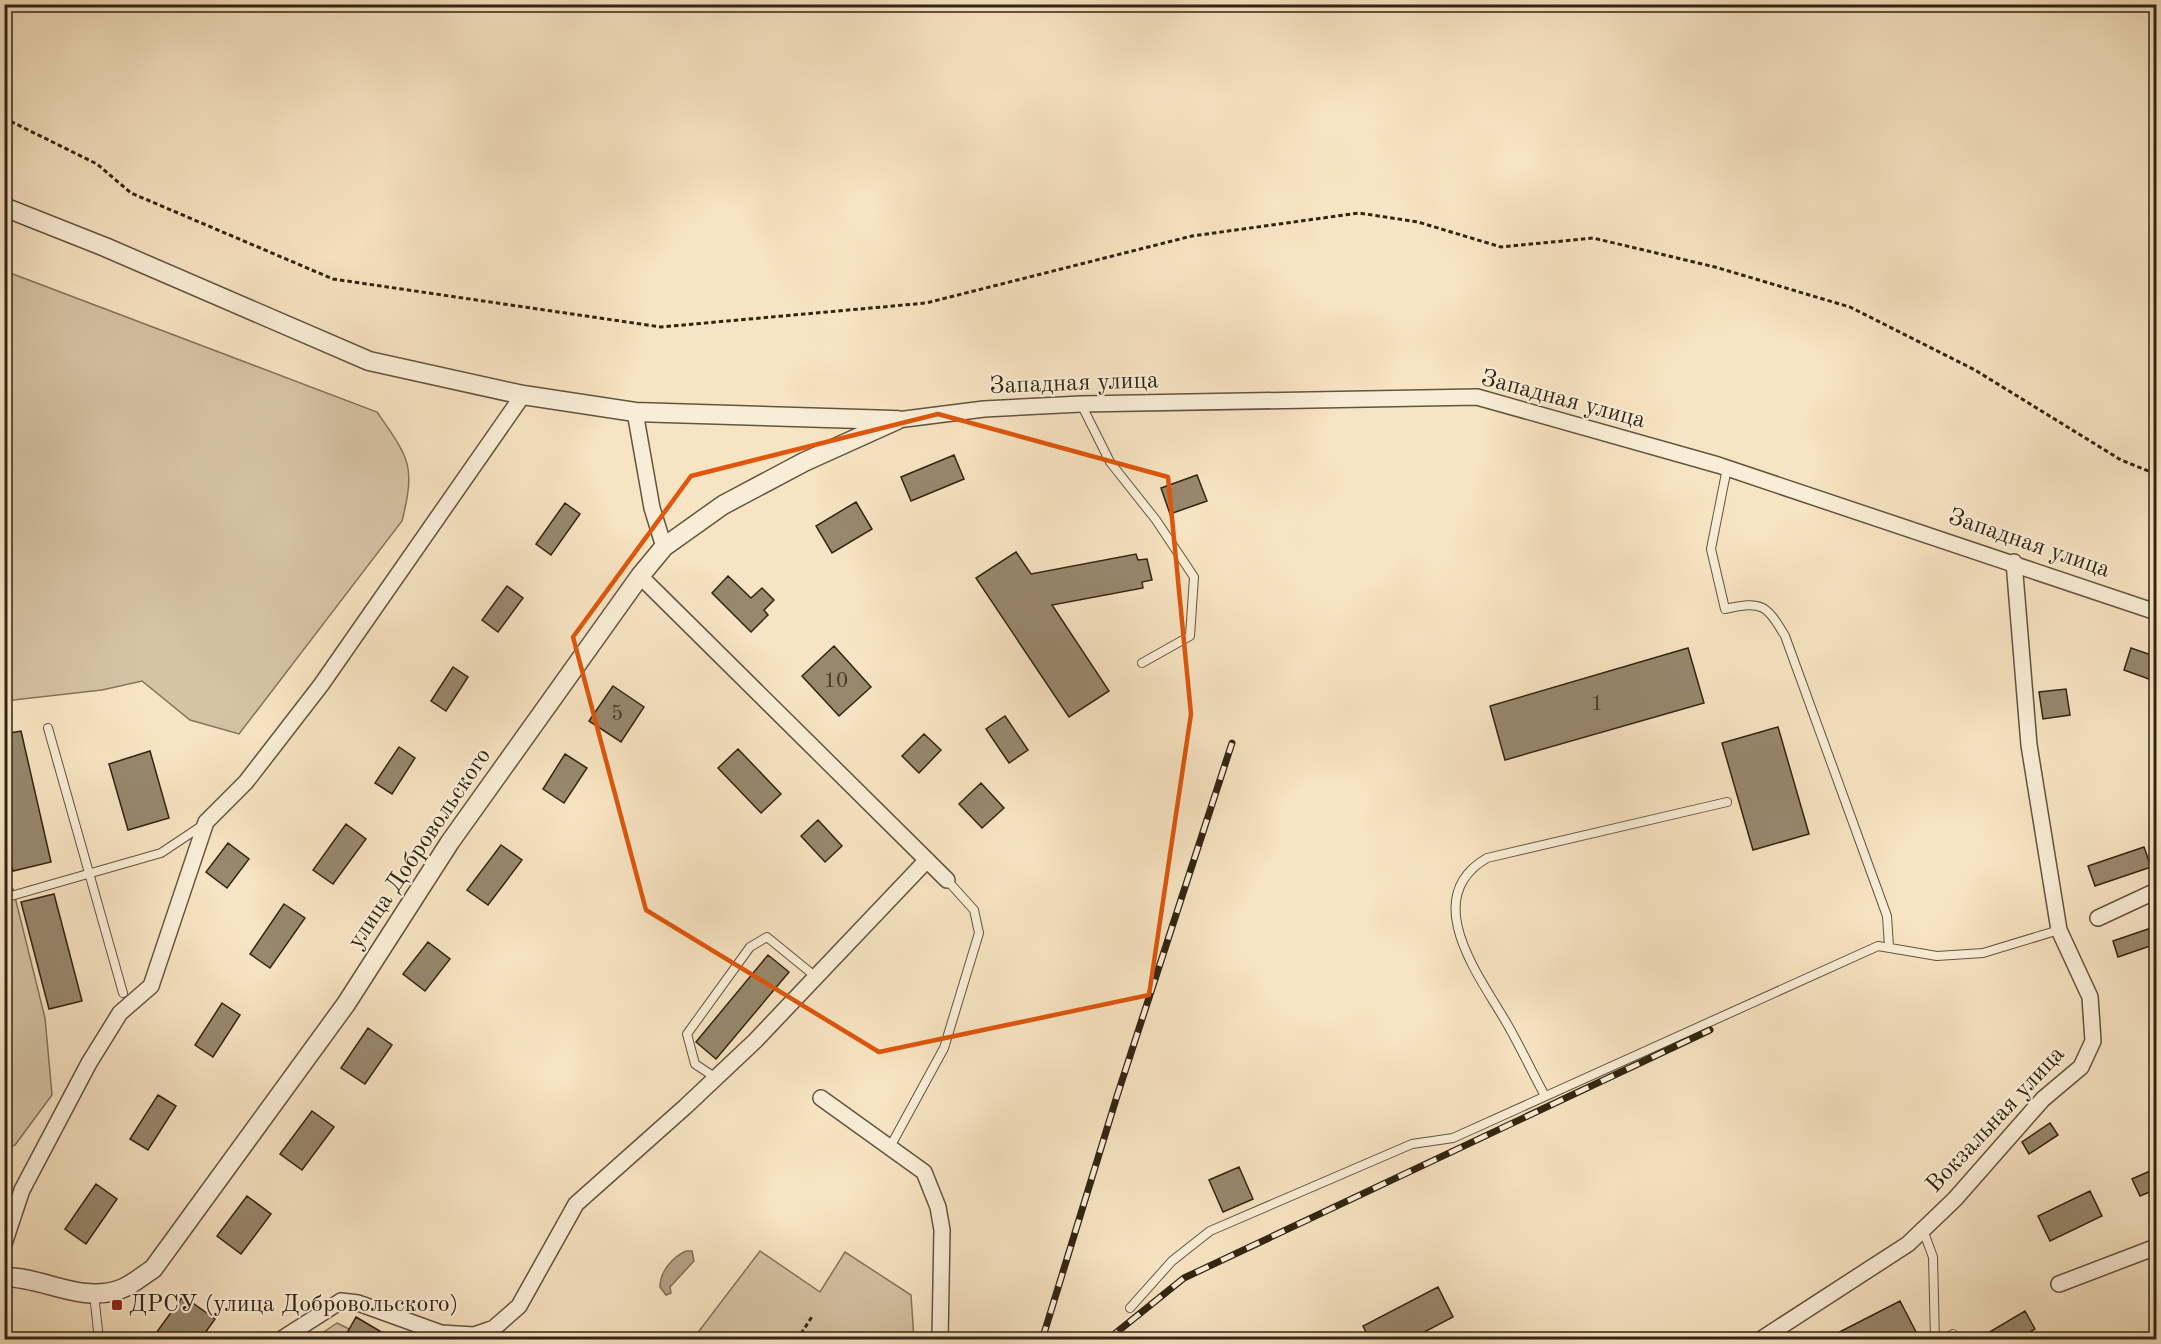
<svg xmlns="http://www.w3.org/2000/svg" width="2161" height="1344" font-family="'Old Standard TT',serif">
<rect width="100%" height="100%" fill="#f7e4c2"/>
<filter id="stains"><feTurbulence type="fractalNoise" baseFrequency=".00333" numOctaves="4"/><feColorMatrix values="0 0 0 0 .2 0 0 0 0 .09 0 0 0 0 .02 0 0 0 .5 -.17"/></filter>
<radialGradient id="worn" r=".72"><stop offset=".6" stop-color="#630" stop-opacity="0"/><stop offset="1" stop-color="#630" stop-opacity=".3"/></radialGradient>
<!-- green -->
<path fill="#d5c3a4" stroke="#83745b" stroke-width="1.5" d="M5,271l372,141c32,46 39,53 25,109l-163,213 -49,-14 -48,-39 -40,9 -97,11z
M13,889l32,129 7,77 -37,50 -10,3 -1,-257z
M760,1251l60,41 25,-40 66,43 3,44h-221z
M337,1323l32,16 -57,1z"/>
<!-- water -->
<path fill="#b4a386" stroke="#807058" stroke-width="1.5" d="M686,1251h6l2,10 -24,26 1,6 -5,2 -6,-8c0,-16 13,-30 26,-36z"/>
<!-- building -->
<path fill="#98886e" stroke="#312412" stroke-width="1.5" d="M954,455l10,24 -53,22 -10,-24z
M1197,475l10,26 -37,13 -9,-26z
M856,502l16,27 -40,24 -16,-27z
M565,503l15,11 -29,41 -15,-11z
M1016,552l15,22 105,-20 2,6 9,-1 5,21 -10,2 1,6 -91,17 57,86 -40,26 -93,-139z
M728,576l23,22 11,-10 12,12 -10,10 4,5 -17,17 -39,-39z
M507,586l16,12 -25,34 -16,-12z
M834,646l37,41 -32,29 -37,-40z
M1688,648l16,55 -199,57 -15,-54z
M2131,648l26,9v25l-33,-12z
M453,667l15,10 -22,34 -15,-10z
M613,686l31,21 -23,35 -32,-21z
M2066,689l4,26 -27,4 -4,-27z
M1005,716l23,34 -19,13 -23,-34z
M1778,727l31,107 -56,16 -31,-107z
M21,731l30,131 -38,9 -9,-36v-101z
M924,734l17,16 -22,23 -17,-17z
M399,747l16,11 -23,36 -17,-11z
M738,749l43,45 -20,19 -43,-45z
M150,751l19,67 -41,12 -19,-66z
M565,754l22,14 -23,35 -21,-14z
M981,783l23,25 -22,20 -23,-24z
M818,820l24,26 -17,16 -24,-26z
M346,824l20,15 -33,45 -20,-14z
M228,843l21,16 -22,29 -21,-16z
M501,845l21,15 -34,45 -21,-15z
M2144,847l7,20 -56,19 -7,-20z
M54,894l28,107 -33,8 -28,-107z
M284,904l21,14 -35,50 -20,-14z
M2151,928l5,16 -38,13 -5,-16z
M428,942l22,17 -25,32 -22,-17z
M768,955l21,17 -73,87 -20,-17z
M222,1003l18,12 -27,42 -18,-12z
M368,1028l24,17 -27,39 -24,-16z
M158,1095l18,11 -28,44 -18,-11z
M312,1111l22,16 -32,43 -22,-16z
M2050,1123l8,12 -29,19 -7,-12z
M1239,1167l14,32 -30,13 -14,-32z
M2157,1168v21l-17,7 -8,-17z
M96,1184l21,15 -31,45 -21,-15z
M2090,1191l12,25 -52,25 -12,-25z
M247,1196l24,18 -30,40 -24,-18z
M1438,1287l15,30 -44,23h-39l-7,-14z
M183,1296l32,23 -15,21h-49z
M1900,1301l16,31 -16,8h-76z
M2025,1311l10,18 -19,11h-40z
M356,1317l39,23h-37l-11,-7z"/>
<g fill="none" stroke-linecap="round" stroke-linejoin="round">
<!-- service casing -->
<g stroke="#62543e" stroke-width="10">
<path id="service" d="M1081,404l29,58 46,58 38,57 -4,59 -48,27
M1727,468l-16,81 14,60c37,-8 41,-5 60,27l102,280 2,31
M48,728l75,265
M4,898l157,-45 42,-28
M716,1078l-21,-14 -8,-30 63,-87 17,-10 49,40
M1545,1096c-13,-24 -25,-50 -39,-74 -26,-45 -88,-124 -19,-164l240,-56
M890,1147l54,-99 35,-115 -5,-23 -27,-30
M1923,1230l10,27 2,83
M94,1294l5,46
M1130,1308l42,-47 38,-30 202,-87 41,-6 425,-192 59,10 46,-3 76,-23
M1943,1340l10,-6"/>
</g>
<!-- minor casing -->
<g stroke="#62543e" stroke-width="18">
<path id="minor" d="M635,412l17,96 12,39
M897,420l87,-11 97,-5 396,-7 241,68 438,147
M640,576l307,304
M2098,918l58,-27
M821,1098l103,74 14,35 4,23 -2,110
M4,1244l18,-54 67,-127 31,-50 31,-27 55,-164 40,-40 75,-97 202,-290
M2059,1284l97,-37
M280,1340l61,-39 17,2 83,30 33,2 20,-7 25,-22 57,-102 109,-97 70,-66 172,-181
M1760,1340l148,-96 47,-45 88,-100 38,-32 12,-26 -3,-44 -31,-67 -30,-185 -15,-183"/>
</g>
<!-- tertiary casing -->
<g stroke="#62543e" stroke-width="21">
<path id="tertiary" d="M4,207l101,40 264,114 154,34 112,17 258,8
M4,1277c40,0 77,27 117,12 11,-4 22,-14 32,-20l193,-265 104,-162 190,-266 24,-29 59,-42 81,-43 93,-42"/>
</g>
<!-- path -->
<path stroke="#312412" stroke-width="3" stroke-dasharray="4.5 3" stroke-linecap="butt" d="M4,118l93,46 34,29 202,86 328,48 265,-24 266,-67 167,-23 59,9 83,25 92,-9 122,29 135,40 125,63 146,90 35,14
M797,1340l16,-25"/>
<!-- service -->
<use href="#service" stroke="#faedd7" stroke-width="8"/>
<!-- minor -->
<use href="#minor" stroke="#faedd7" stroke-width="15"/>
<!-- tertiary -->
<use href="#tertiary" stroke="#faedd7" stroke-width="18"/>
<!-- rail casing -->
<g stroke="#312412" stroke-width="7">
<path id="rail" d="M1042,1340l75,-244 115,-353
M1107,1340l77,-62 526,-248"/>
</g>
<!-- rail -->
<use href="#rail" stroke="#faedd7" stroke-width="4.5" stroke-dasharray="14" stroke-linecap="butt"/>
</g>
<!-- marked area -->
<path fill="none" stroke="#df560c" stroke-width="4.5" stroke-linejoin="round" d="M938,414l230,63 23,237 -42,281 -270,57 -233,-142 -73,-273 118,-161z"/>
<!-- markers -->
<rect fill="#8f2418" stroke="#faedd7" stroke-width="2" x="111" y="1299" width="12" height="12" rx="3"/>
<g text-anchor="middle" dominant-baseline="central" stroke-width="4.5" stroke-linejoin="round" paint-order="stroke">
<!-- number labels -->
<g font-size="21" fill="#4b3d29">
<text x="836" y="681">10</text>
<text x="1597" y="704">1</text>
<text x="617" y="714">5</text>
</g>
<!-- street labels -->
<g font-size="24" fill="#312412" stroke="#faedd7">
<text transform="translate(1074 384) rotate(-2)">Западная улица</text>
<text transform="translate(1563 400) rotate(15)">Западная улица</text>
<text transform="translate(2029 544) rotate(19)">Западная улица</text>
<text transform="translate(420 849) rotate(-56)">улица Добровольского</text>
<text transform="translate(1996 1120) rotate(-47)">Вокзальная улица</text>
</g>
<!-- poi labels -->
<g font-size="24" fill="#312412" stroke="#faedd7" text-anchor="start">
<text x="129" y="1305">ДРСУ (улица Добровольского)</text>
</g>
</g>
<!-- margin -->
<rect width="2161" height="1344" fill="none" stroke="#f7e4c2" stroke-width="24"/>
<rect x="6" y="6" width="2149" height="1332" fill="none" stroke="#312412" stroke-width="3"/>
<rect x="12" y="12" width="2137" height="1320" fill="none" stroke="#312412" stroke-width="1.5"/>
<rect width="100%" height="100%" filter="url(#stains)"/>
<rect width="100%" height="100%" fill="url(#worn)"/>
</svg>
